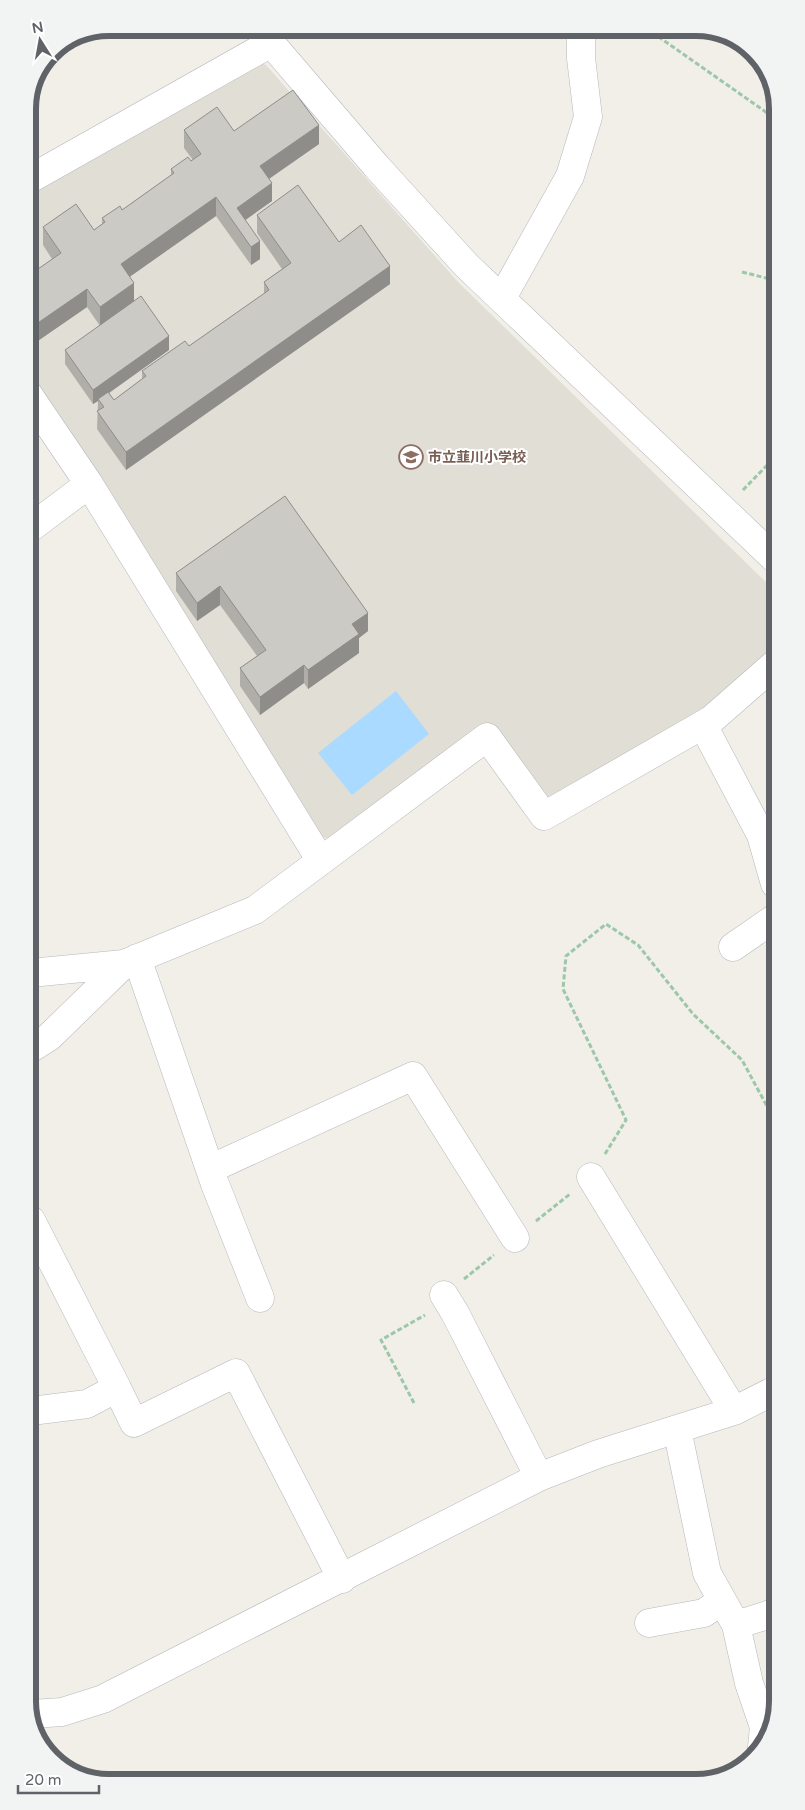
<svg xmlns="http://www.w3.org/2000/svg" width="805" height="1810" font-family="'Varela Round','Noto Sans JP',sans-serif">
<rect width="100%" height="100%" fill="#f1efe8"/>
<!-- education -->
<path fill="#e1ded6" d="M257,61l9,4 192,217 316,308 1,60 -69,64 -158,92 -60,-79 -159,111 -12,-1 -238,-389 -51,-73v-185z"/>
<!-- water -->
<path fill="#aadaff" d="M396,691l33,43 -77,61 -34,-42z"/>
<g fill="none" stroke-linecap="round" stroke-linejoin="round">
<!-- minor casing -->
<g stroke="#b5b8bc" stroke-width="29">
<path id="minor" d="M258,28l119,139 89,98 308,293
M28,180l243,-137
M502,298l68,-122 18,-59 -7,-59v-30
M28,394l61,90 232,377
M29,529l60,-45
M703,725l58,110 14,49
M733,947l42,-29
M137,958l78,226 45,114
M30,973l94,-9
M30,1049l19,-12 75,-73 131,-54 232,-173 57,79 167,-96 64,-56
M210,1169l203,-93 102,162
M591,1177l143,234
M31,1220l86,168 -30,16 -56,7
M444,1295l11,18 84,164
M117,1388l17,35 102,-50 106,206
M677,1429l30,144 29,52 13,58 15,44 -2,20
M649,1623l55,-10 18,-13
M736,1625l41,-13
M32,1714l30,-2 41,-13 436,-222 59,-23 136,-43 43,-22"/>
</g>
<!-- path -->
<path stroke="#9cc7a9" stroke-width="3" stroke-dasharray="5 2.5" stroke-linecap="butt" d="M646,28l127,89
M742,272l32,8
M743,490l31,-32
M605,1154l21,-34 -63,-131 3,-33 40,-32 32,21 55,69 49,46 34,63
M536,1221l34,-27
M464,1279l30,-24
M414,1403l-33,-63 44,-25"/>
<!-- minor -->
<use href="#minor" stroke="#fff" stroke-width="28"/>
</g>
<!-- wall -->
<path fill="#afaea9" d="M184,130l50,1 85,13 -50,35 3,22 -27,19 15,39 -9,6 -35,-49 -87,61 5,24 35,49 -60,43 5,7 28,-21v-8l47,-25 75,-52v-12l18,-13 -25,-36v-18l82,27 51,42 -264,186 -29,-41 1,-28 -5,3 -28,-40v-14l35,-24 -13,-19 -58,40 -1,-1v-70l24,-17 -9,-14v-18l51,3 8,-6v-6l20,-8 49,-35v-6l22,-9 -9,-12z
M176,573l192,58 -9,7v15l-51,36 -4,-6 -44,32 -20,-29v-18l17,-12 -37,-51 -23,16 -21,-30z"/>
<!-- shaded-wall -->
<path fill="#8f8d8a" d="M319,125v19l-59,41v-19z
M272,183v18l-35,25v-18z
M216,197v19l-95,67v-19z
M260,241v18l-9,6v-18z
M390,266v18l-264,186v-18z
M134,283v19l-34,24v-19z
M87,289v18l-58,40v-18z
M169,336v14l-70,50 -1,-1v2l-5,3v-14z
M220,586v19l-23,16v-18z
M368,613v18l-9,7v15l-51,36v-19l44,-46z
M304,665v18l-44,32v-18z"/>
<!-- building -->
<path fill="#cccac5" stroke="#8f8d8a" d="M293,90l26,35 -59,41 12,17 -35,25 23,33 -9,6 -35,-50 -95,67 13,19 -34,24 -13,-18 -58,40 -1,-2v-51l33,-23 -18,-26 33,-23 18,26 11,-8 -3,-4 18,-12 2,4 52,-37 -3,-4 17,-12 3,4 10,-7 -17,-24 33,-23 17,24z
M298,185l41,57 22,-17 29,41 -264,186 -29,-41 7,-4 -6,-8 10,-7 6,8 32,-24 -4,-5 43,-30 4,5 80,-56 -5,-8 27,-19 -34,-48z
M141,296l28,40 -76,54 -28,-40z
M285,496l83,117 -16,11 7,10 -51,36 -4,-5 -44,32 -20,-29 26,-18 -46,-64 -23,17 -21,-30z"/>
<!-- icons -->
<defs>
<g id="school-ring" transform="scale(1.25)"><circle r="9.5" fill="#fff" stroke="#8d6e63" stroke-width="1.5"/><path d="M0-5L7-2L0 1L-7-2ZM-4 1L0 2.5L4 1V4Q0 6-4 4Z" fill="#8d6e63"/></g>
</defs>
<g fill-rule="evenodd">
<use href="#school-ring" x="411" y="457"/>
</g>
<g text-anchor="middle" dominant-baseline="central" stroke-width="4" stroke-linejoin="round" paint-order="stroke">
<!-- education labels -->
<g font-size="14" font-weight="bold" fill="#785e54" stroke="#fff" text-anchor="start">
<text x="428" y="457">市立韮川小学校</text>
</g>
</g>
<!-- crop -->
<path d="M0 0H805V1810H0ZM109 36H696A73 73 0 0 1 769 109V1701A73 73 0 0 1 696 1774H109A73 73 0 0 1 36 1701V109A73 73 0 0 1 109 36Z" fill="#f2f3f3" fill-rule="evenodd"/>
<path fill="none" stroke="#5f6368" stroke-width="6" d="M109 36H696A73 73 0 0 1 769 109V1701A73 73 0 0 1 696 1774H109A73 73 0 0 1 36 1701V109A73 73 0 0 1 109 36Z"/>
<!-- north arrow -->
<g transform="translate(40 40) rotate(349)" stroke="#ffffff" stroke-width="4" paint-order="stroke">
<path d="M0-4L9 19L0 12L-9 19Z" fill="#5f6368"/>
<text y="-8" font-size="14" font-weight="bold" text-anchor="middle" fill="#5f6368">N</text>
</g>
<!-- scale -->
<path d="M18 1785v8h81v-8" fill="none" stroke="#5f6368" stroke-width="2.5"/>
<text x="25" y="1785" font-size="15" fill="#5f6368" stroke="#ffffff" stroke-width="4" paint-order="stroke">20 m</text>
</svg>
